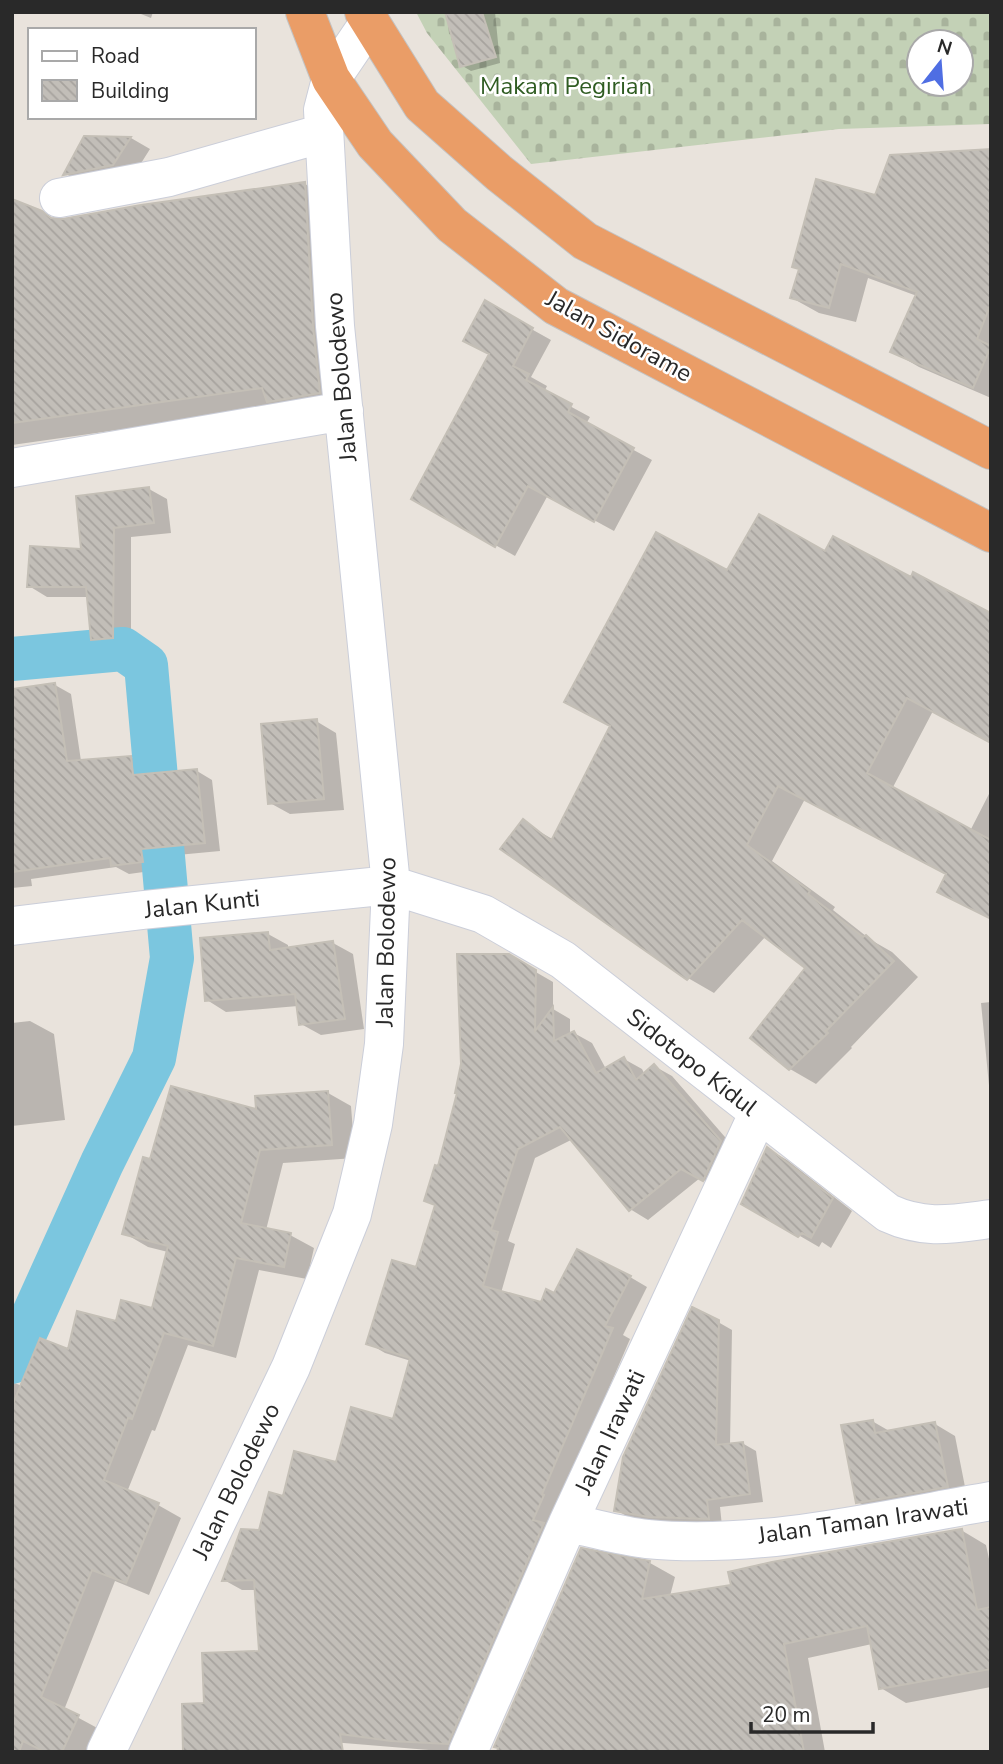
<svg xmlns="http://www.w3.org/2000/svg" width="1003" height="1764" font-family="'Nunito Sans',sans-serif">
<defs>
<pattern id="cemetery-stones" width="16" height="16" patternUnits="userSpaceOnUse" patternTransform="scale(1.75)"><rect width="16" height="16" fill="#c3d1b6"/><path d="M2 7V4a2 2 0 0 1 4 0v3zM10 15v-3a2 2 0 0 1 4 0v3z" fill="#a8b39c"/></pattern>
<pattern id="building-back-hatch" width="6" height="6" patternUnits="userSpaceOnUse" patternTransform="scale(1.75)"><rect width="6" height="6" fill="#c2beb8"/><path d="M-1 5l2 2M0 0l6 6M5-1l2 2" fill="none" stroke="#a7a39e"/></pattern>
</defs>
<rect width="100%" height="100%" fill="#e9e3dc"/>
<!-- cemetery -->
<path fill="url(#cemetery-stones)" fill-rule="evenodd" d="M416,12h575v112l-152,5 -308,35 -104,-131zM919,42h42v42h-42z"/>
<!-- shadow -->
<path fill="#0003" d="M136,12h17l-2,6z
M447,12h48l5,51 -29,8 -10,-6 -8,-29 -4,-2z
M85,138h46l19,11 -17,27 -48,9 -19,-11z
M991,165v233l-72,-31 -26,-15 24,-56 -49,-18 -12,44 -37,-9 -27,-15 84,-101z
M305,184l31,18 14,208 -72,-3 -266,38v-244l43,20z
M485,303l66,37 -20,37 16,9 -3,6 46,25 -4,7 66,36 -38,71 -66,-36 -33,61 -102,-57 78,-145z
M149,489l18,10 4,34 -40,4v111l-20,1 -18,-10 -5,-42h-41l-18,-11 54,-35z
M656,535l277,176 -41,78 78,42 21,-41v129l-52,-28 9,-16 -143,-76 -33,62 63,46 -2,3 38,30 21,12 26,25 -67,70 1,1 -36,36 -26,-15 18,-101 -42,-32 -52,57 -26,-15 -165,-156 31,18 58,-113z
M55,685l16,9 10,67 50,-4 15,10 1,9 50,-5 15,9 8,71 -64,6 2,13 -29,4 -13,-7 -85,12 1,7 -20,2v-156z
M316,721l20,12 8,77 -54,4 -20,-11z
M268,934l20,11v4l45,-6 20,11 11,75 -43,6 -20,-11 -3,-18 -72,6 -19,-12z
M508,956l45,26v27l17,10v16l4,-2 18,10 14,26 18,-10 18,10 3,6 9,-9 18,10 66,76 -17,38 -21,-12 -52,42 -18,-11 -57,-70 -38,19 -27,83 7,3 -14,49 41,11 13,-9 75,-18 17,10 -24,48 7,4 -177,413 -158,-13 -90,-34 56,-52 -5,-63h-14l-18,-10 60,-82 53,-34 57,-43 17,-60 -26,-8 -17,-10 50,-74 19,-62 -11,-7 13,-32z
M991,1002v104l-10,-103z
M30,1021l24,13 11,86 -53,6v-103z
M328,1093l23,13 4,52 -72,5 -17,67 24,5 24,13 -7,31 -48,-9 -23,88 -48,-13 -33,86 -3,-1 -25,62 31,13 23,13 -32,77 -34,-14 -51,129 37,20 -10,22h-79v-370l10,4 47,-34 48,-29 36,-13 15,-58 -20,-5 -24,-14 28,-72 106,-50z
M768,1149l19,11 65,51 -21,37 -9,-6 -3,5 -76,-44z
M718,1322l14,8 -2,115 12,-2 14,8 7,51 -43,5 2,19 -58,-2 -34,-6 -14,-8z
M872,1421l19,11 44,-8 20,12 12,61 -89,17 -20,-12z
M961,1530l25,15 5,23v119l-85,16 -25,-15 -9,-44 -64,14 17,94h-326l83,-202 68,13 25,14 -5,19 63,-10z"/>
<g fill="none" stroke-linecap="round" stroke-linejoin="round">
<!-- canal -->
<path stroke="#7bc6df" stroke-width="44" d="M12,659l111,-10 23,16 26,293 -18,100 -52,105 -90,199"/>
</g>
<!-- building -->
<path fill="url(#building-back-hatch)" stroke="#c4bfb6" stroke-width="2" d="M445,12h37l14,45 -36,10z
M84,136l47,1 -18,28 -50,10z
M991,149v154l-14,36 14,7 -18,42 -83,-36 27,-60 -76,-28 -12,44 -39,-10 9,-29 -7,-2 24,-88 59,16 15,-40z
M305,182l8,145 7,66 -53,9 -5,-14 -250,35v-224l30,12 9,7 12,1 78,-14z
M485,300l48,28 -20,38 16,8 -3,6 46,24 -4,8 66,36 -40,74 -66,-36 -33,61 -84,-48 78,-145 -26,-13z
M149,487l5,36 -40,5 -1,110 -22,2 -5,-53h-59l3,-41 51,3 -5,-53z
M759,514l66,37 8,-15 78,41 2,-5 78,41v130l-84,-45 -40,75 124,67v79l-54,-27 9,-18 -168,-88 -31,59 63,46 -2,3 55,43 3,-2 28,26 -68,70 2,2 -39,37 -39,-32 55,-70 -63,-48 -55,60 -187,-131 23,-30 28,22 59,-115 -46,-24 92,-170 71,38z
M55,683l12,78 64,-5 2,19 64,-6 8,74 -64,6 2,13 -32,4 -1,-8 -98,14v-183z
M317,719l7,80 -56,5 -7,-80z
M268,932l2,18 63,-9 12,78 -46,6 -4,-31 -90,7 -5,-63z
M457,954h52l27,16 -1,61 18,-24 1,34 20,-10 22,42 28,-16 12,23 18,-16 67,77 -18,40 -22,-12 -52,42 -69,-84 -42,22 -27,81 7,2 -15,54 58,16 5,-13 8,4 23,-44 54,27 -26,50 8,2 -71,166 2,1 -11,25 11,3 -96,221 -57,-3 -51,-7 3,18h-160l-1,-48 22,-1 -2,-50 57,-2 -5,-71 -32,1 19,-52 18,1 10,-38 14,4 11,-45 42,11 15,-55 42,12 17,-61 -44,-14 26,-84 24,7 19,-62 -11,-4 11,-36 3,1 19,-73h-2l6,-29z
M171,1086l85,23 -1,-13 73,-5 4,54 -72,5 -19,73 50,10 -7,34 -48,-9 -23,88 -49,-13 -32,86 -4,-1 -24,62 55,23 -33,80 -34,-13 -51,127 38,18 -17,37h-17l-22,-11 -4,11h-7v-346l28,-68 28,11 9,-38 39,10 5,-21 31,8 16,-62 -46,-12 21,-77 7,2z
M767,1147l66,51 -22,40 -9,-5 -4,4 -57,-33z
M692,1307l27,13 -3,125 27,-3 7,52 -43,6 2,19 -60,-2 -35,-6 9,-54z
M873,1420l2,13 60,-11 13,65 -92,16 -15,-78z
M962,1529l15,81 14,-3v62l-112,20 -12,-63 -83,18 20,108h-307l1,-4 -4,-1 87,-199 69,13 -8,38 89,-14 -3,-13 44,-10z"/>
<g fill="none" stroke-linecap="round" stroke-linejoin="round">
<!-- minor casing -->
<g stroke="#cbced9" stroke-width="40">
<path id="minor" d="M59,198l110,-21 155,-44
M12,468l332,-57
M12,926l131,-16 248,-25 92,29 80,46 325,253c37,17 64,11 103,6
M568,1523c26,5 52,13 79,16 110,11 235,-19 344,-38
M106,1752l185,-385 61,-153 21,-90 11,-80 7,-159 -56,-559 -12,-216 8,-31 38,-56
M468,1752l100,-229 190,-409"/>
</g>
<!-- highway casing -->
<g stroke="#c3c3c3" stroke-width="40">
<path id="highway" d="M305,12l26,67 44,65 77,81 104,81 435,227
M364,12l58,93 77,68 86,68 406,209"/>
</g>
<!-- minor -->
<use href="#minor" stroke="#fff" stroke-width="38"/>
<!-- highway -->
<use href="#highway" stroke="#ea9d67" stroke-width="38"/>
</g>
<g text-anchor="middle" dominant-baseline="central" stroke-width="5" stroke-linejoin="round" paint-order="stroke">
<!-- park labels -->
<g font-size="24" fill="#2f5c22" stroke="#fff">
<text x="566" y="86">Makam Pegirian</text>
</g>
<!-- street labels -->
<g font-size="24" fill="#292929" stroke="#fff">
<text transform="translate(619 336) rotate(29)">Jalan Sidorame</text>
<text transform="translate(341 377) rotate(-95)">Jalan Bolodewo</text>
<text transform="translate(202 904) rotate(-6)">Jalan Kunti</text>
<text transform="translate(386 942) rotate(-89)">Jalan Bolodewo</text>
<text transform="translate(692 1062) rotate(38)">Sidotopo Kidul</text>
<text transform="translate(610 1432) rotate(-65)">Jalan Irawati</text>
<text transform="translate(236 1481) rotate(-64)">Jalan Bolodewo</text>
<text transform="translate(863 1521) rotate(-8)">Jalan Taman Irawati</text>
</g>
</g>
<!-- border -->
<rect width="1003" height="1764" fill="none" stroke="#292929" stroke-width="28"/>
<!-- legend -->
<rect x="28" y="28" width="228" height="91" fill="#ffffff" stroke="#a9a9a9" stroke-width="2"/>
<rect x="42" y="51" width="35" height="10" fill="#ffffff" stroke="#a9a9a9" stroke-width="2"/>
<text x="91" y="63" font-size="21" fill="#292929">Road</text>
<rect x="42" y="80" width="35" height="21" fill="url(#building-back-hatch)" stroke="#a9a9a9" stroke-width="2"/>
<text x="91" y="98" font-size="21" fill="#292929">Building</text>
<!-- north arrow -->
<g transform="translate(940 63) rotate(17)"><circle r="33" fill="#ffffff" stroke="#a9a9a9" stroke-width="2"/>
<path d="M0-5L12 26L0 18L-12 26Z" fill="#4f6ee3"/>
<text y="-10" font-size="19" font-weight="bold" text-anchor="middle" fill="#292929">N</text>
</g>
<!-- scale -->
<path d="M751 1722v10h122v-10" fill="none" stroke="#292929" stroke-width="3.5"/>
<text x="762" y="1722" font-size="21" fill="#292929" stroke="#ffffff" stroke-width="5" paint-order="stroke">20 m</text>
</svg>
